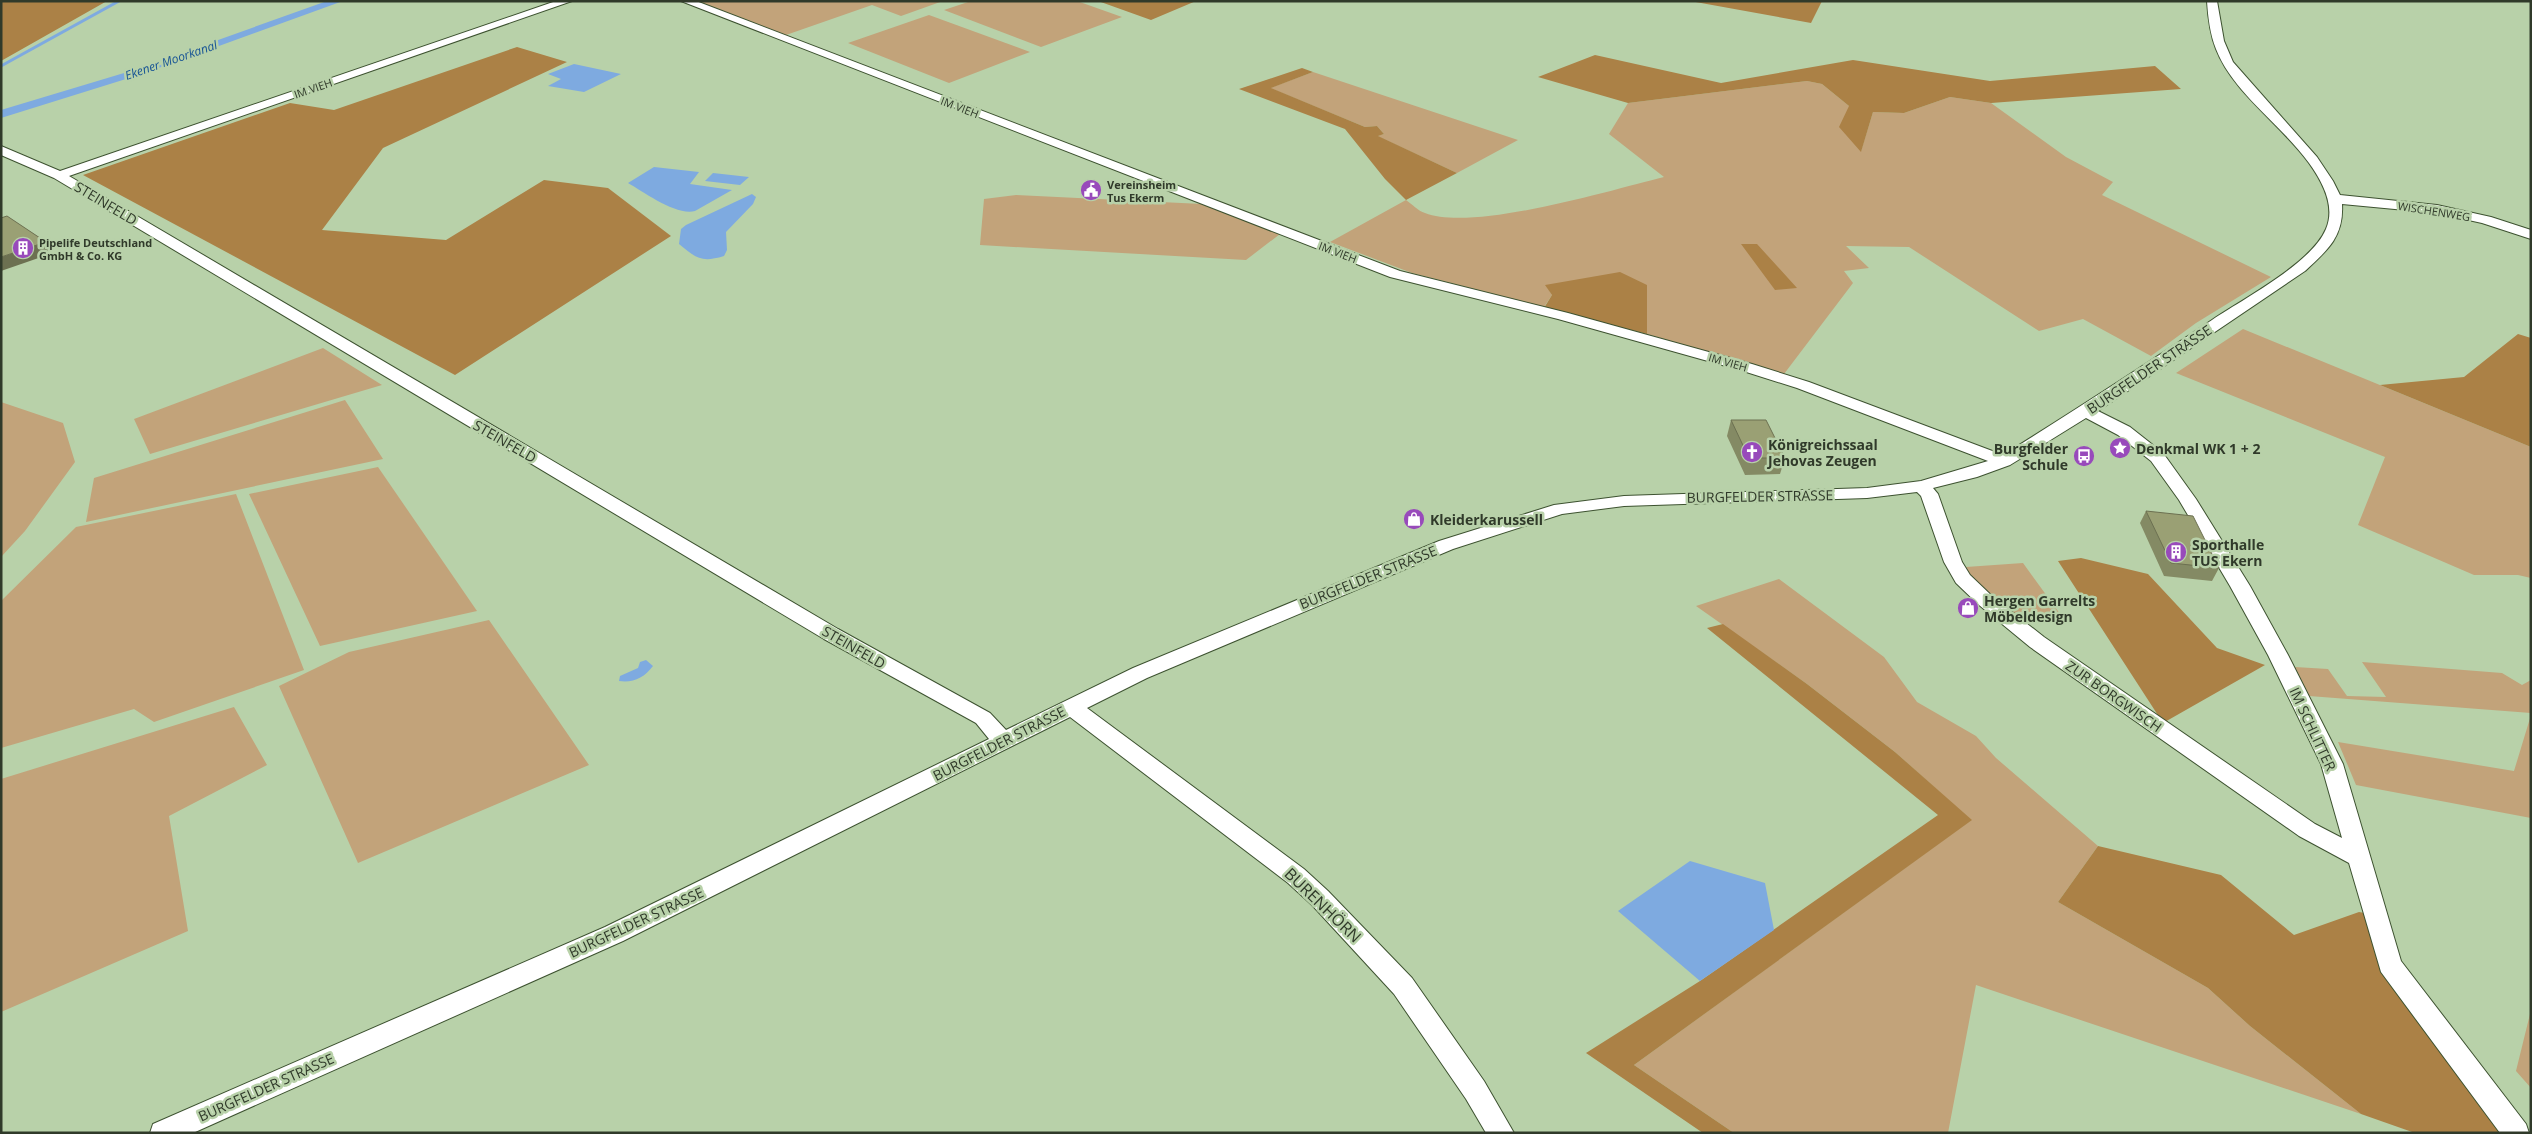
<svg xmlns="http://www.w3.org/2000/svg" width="2532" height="1134" font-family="'Open Sans',sans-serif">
<rect width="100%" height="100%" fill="#b8d1a9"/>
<!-- green -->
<path fill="#c2a37a" d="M697,1h246l-42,15 -29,-11 -86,30z
M971,1h106l45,16 -81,30 -97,-37z
M929,15l101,37 -81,31 -101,-40z
M1313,72l205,68 -61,33 -80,-37 7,-2 -7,-8 -12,1 -95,-39z
M1807,81l15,3 27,22 12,45 12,-39 31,1 46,-16 41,6 75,54 47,25 -11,13 169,82 -75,46 -45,33 -68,-37 -44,12 -130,-84 -63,-1 23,22 -25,3 9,12 -69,91 -137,-40v-49h-101l6,10 -8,12 -132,-34 -82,-31 76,-42c6,4 12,11 19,13 48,19 186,-23 239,-36l-55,-43 19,-31z
M1016,195l186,9 78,30 -34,26 -266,-15 4,-46z
M2243,329l288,118v131l-13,-3h-44l-116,-50 27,-68 -209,-84z
M323,348l59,37 -232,69 -16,-35z
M345,400l38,59 -297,63 8,-44z
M1,402l62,21 12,39 -50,69 -24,26z
M378,467l99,144 -157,35 -71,-152z
M236,494l68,176 -150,52 -20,-13 -133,39v-147l75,-74z
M2023,563l40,55 -39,6 -57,-51 -1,-6z
M1779,579l105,78 33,45 59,34 20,22 102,88 -40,56 150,86 42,38 111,88 -385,-129 -28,148h-214l-100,-68 337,-245 -76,-68 -88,-68 -111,-78z
M489,620l100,145 -231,98 -79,-177 70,-34z
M2362,662l140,11 20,12 9,-5v33l-222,-17 -14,-29 33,2 19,27 39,1z
M234,707l33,58 -98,51 19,115 -187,81v-233z
M2531,715v103l-175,-33 -18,-43 176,29z
M2531,1010v78l-15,-17z"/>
<!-- forest -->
<path fill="#ab8146" d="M1,1h106l-106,60z
M1098,1h98l-45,19z
M1690,1h132l-11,22z
M517,47l50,15 -184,86 -61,82 124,10 98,-60 64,8 63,48 -216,139 -372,-200 207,-72 44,7z
M1595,55l126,28 132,-23 137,21 165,-15 26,23 -190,14 -41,-6 -46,16 -31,-1 -12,40 -22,-25 10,-21 -27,-22 -15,-3 -179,22 -90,-26z
M1302,68l11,4 -42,16 94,39 12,-1 7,8 -6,2 79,37 -51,27 -21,-21 -40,-50 -106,-40z
M1741,244h16l40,44 -22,2z
M1620,272l27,13v49l-103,-26 8,-13 -7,-10z
M2518,334l13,4v109l-151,-62 84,-8z
M2081,558l67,16 69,74 48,17 -102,58 -105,-162z
M1723,624l84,60 88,68 77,68 -338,245 100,68h-31l-117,-80 114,-72 238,-166 -231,-187z
M2098,846l123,29 73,60 65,-23 17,3 14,50 126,168h-101l-54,-19 -111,-88 -42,-38 -150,-86z"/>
<!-- water -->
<path fill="#7eaae0" d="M574,64l47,10 -37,18 -36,-6 13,-7 -13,-5z
M654,167l45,5 -9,12 42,6 -37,21c-19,5 -51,-19 -67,-28z
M713,173l36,4 -9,8 -35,-4z
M752,194l4,3 -3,7 -27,28 1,18 -3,6c-23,7 -28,2 -45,-12l2,-15 5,-4z
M646,660l7,6c-9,12 -20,17 -34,15l1,-5 18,-8 2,-6z
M1690,861l75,22 9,47 -74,51 -82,-70z"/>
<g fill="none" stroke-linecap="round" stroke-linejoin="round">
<!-- stream -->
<path stroke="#7eaae0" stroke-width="3" d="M1,66l118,-65"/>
<!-- canal -->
<path fill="#7eaae0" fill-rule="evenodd" d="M327,1h16l-201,73 -141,44v-8l133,-40z"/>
<!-- minor casing -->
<g stroke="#3d5230" stroke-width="2">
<path id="minor" d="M556,1h16l-503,175 769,453 152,84 16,17 127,-62 306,-127 115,-36 70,-9 243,-8 54,-7 67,-20 -191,-73 -57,-18 -182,-51 -168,-42 -709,-276h15l704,270 168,42 184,51 57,18 194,73c71,-44 140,-89 209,-135 31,-21 100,-57 114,-91 10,-23 -4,-48 -17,-66 -27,-38 -76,-70 -93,-114 -6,-15 -8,-32 -9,-48h10l7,40 9,21 84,95 16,24 7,14 97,10 54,12 40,13v9l-49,-16 -45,-10 -95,-9c2,32 -14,46 -37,67l-207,140 32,16 33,26 33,46 54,87 38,69 55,109 58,197 125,163 3,9h-29l-119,-161 -32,-109 -50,-27 -269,-189 -51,-42 -23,-22 -12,-21 -23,-66 -4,-4 -50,6 -243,8 -62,8 -109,35 -306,129 -60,30 217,161 24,22 84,87 72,103 30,52h-28l-20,-34 -72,-105 -82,-89 -24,-22 -218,-166 -447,224 -430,192h-43l3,-9 452,-197 384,-188 -13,-16 -152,-84 -770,-461 -53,-23v-9l59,25zM2086,418l32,17 33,26 28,39 51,86 38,69 53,109 21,74 -27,-14 -271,-187 -51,-40 -23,-22 -8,-13 -24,-68 -5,-6 44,-11 33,-12z"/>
</g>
<!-- minor -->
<use href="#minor" fill="#fff" fill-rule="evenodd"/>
</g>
<!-- wall -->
<path fill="#848a64" d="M1731,420l54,38 -5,16 -35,1 -18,-39z
M2146,511l73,57 -7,13 -48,-5 -24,-53z"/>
<!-- shaded-wall -->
<path fill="#6c7051" d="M46,242l7,11 -52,18v-14z"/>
<!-- building -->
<path fill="#9aa074" stroke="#6c7051" d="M7,216l39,26 -45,15v-39z
M1731,420h35l19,38h-36z
M2146,511l47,5 26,52 -48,-5z"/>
<!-- icons -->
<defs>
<g id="civic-disc" transform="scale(1.125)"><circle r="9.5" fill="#984abb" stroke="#b8d1a9"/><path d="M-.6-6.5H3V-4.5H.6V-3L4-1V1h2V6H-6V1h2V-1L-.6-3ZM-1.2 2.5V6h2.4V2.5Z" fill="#fff"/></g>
<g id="building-disc" transform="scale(1.125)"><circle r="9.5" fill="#984abb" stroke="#b8d1a9"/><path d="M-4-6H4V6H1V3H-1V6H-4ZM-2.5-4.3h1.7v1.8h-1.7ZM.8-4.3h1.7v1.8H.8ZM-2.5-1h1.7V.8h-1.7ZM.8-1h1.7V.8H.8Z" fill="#fff"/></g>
<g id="sight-disc" transform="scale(1.125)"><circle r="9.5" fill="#984abb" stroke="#b8d1a9"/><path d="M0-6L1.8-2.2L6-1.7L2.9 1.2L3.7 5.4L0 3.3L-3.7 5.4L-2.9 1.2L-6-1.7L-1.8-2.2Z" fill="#fff"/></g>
<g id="church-disc" transform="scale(1.125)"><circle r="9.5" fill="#984abb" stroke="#b8d1a9"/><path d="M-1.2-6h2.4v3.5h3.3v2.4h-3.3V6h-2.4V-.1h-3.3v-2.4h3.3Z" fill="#fff"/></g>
<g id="bus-disc" transform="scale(1.125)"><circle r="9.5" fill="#984abb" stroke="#b8d1a9"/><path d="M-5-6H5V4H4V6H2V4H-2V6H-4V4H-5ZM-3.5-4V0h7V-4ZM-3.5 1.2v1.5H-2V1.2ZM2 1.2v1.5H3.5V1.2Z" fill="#fff"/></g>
<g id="shop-disc" transform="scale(1.125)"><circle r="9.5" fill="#984abb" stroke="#b8d1a9"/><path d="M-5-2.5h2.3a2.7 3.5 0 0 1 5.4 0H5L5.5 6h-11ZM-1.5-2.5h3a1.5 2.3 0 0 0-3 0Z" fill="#fff"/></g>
</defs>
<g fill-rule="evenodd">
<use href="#civic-disc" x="1091" y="190"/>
<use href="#building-disc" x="23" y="248"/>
<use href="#sight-disc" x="2120" y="448"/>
<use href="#church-disc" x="1752" y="452"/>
<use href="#bus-disc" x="2084" y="456"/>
<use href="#shop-disc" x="1414" y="519"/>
<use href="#building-disc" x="2176" y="552"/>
<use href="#shop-disc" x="1968" y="608"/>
</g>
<g text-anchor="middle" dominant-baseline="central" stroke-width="5" stroke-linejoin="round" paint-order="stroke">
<!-- far-street labels -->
<g font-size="11" fill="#303a2a" stroke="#b8d1a9">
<text transform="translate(313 88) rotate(-19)">IM VIEH</text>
<text transform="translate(960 107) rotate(21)">IM VIEH</text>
<text transform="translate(2434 211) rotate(9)">WISCHENWEG</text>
<text transform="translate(1338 252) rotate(21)">IM VIEH</text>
<text transform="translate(1728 362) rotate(16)">IM VIEH</text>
</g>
<!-- far-poi labels -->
<g font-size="11" font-weight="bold" fill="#303a2a" stroke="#b8d1a9" text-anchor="start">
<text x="1107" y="184">Vereinsheim<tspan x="1107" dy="13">Tus Ekerm</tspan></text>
<text x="39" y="242">Pipelife Deutschland<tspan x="39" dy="13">GmbH &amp; Co. KG</tspan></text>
</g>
<!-- far-water labels -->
<g font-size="12" font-style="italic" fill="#175495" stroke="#b8d1a9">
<text transform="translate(171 60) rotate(-19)">Ekener Moorkanal</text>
</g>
<!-- street labels -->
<g font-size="14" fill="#303a2a" stroke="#b8d1a9">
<text transform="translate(106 203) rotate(31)">STEINFELD</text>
<text transform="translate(2149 369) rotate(-34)">BURGFELDER STRASSE</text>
<text transform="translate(505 441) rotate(30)">STEINFELD</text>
<text transform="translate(1760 496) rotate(-1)">BURGFELDER STRASSE</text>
<text transform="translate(1368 577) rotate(-22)">BURGFELDER STRASSE</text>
<text transform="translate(854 647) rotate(30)">STEINFELD</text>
<text transform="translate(2114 696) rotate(35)">ZUR BORGWISCH</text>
<text transform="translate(2313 729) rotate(65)">IM SCHLITTER</text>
<text transform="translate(999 743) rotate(-27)">BURGFELDER STRASSE</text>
<text transform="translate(636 922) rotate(-25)">BURGFELDER STRASSE</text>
<text transform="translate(266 1087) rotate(-24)">BURGFELDER STRASSE</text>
</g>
<!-- poi labels -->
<g font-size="14" font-weight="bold" fill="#303a2a" stroke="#b8d1a9" text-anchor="start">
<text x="1768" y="444">Königreichssaal<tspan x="1768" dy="16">Jehovas Zeugen</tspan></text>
<text x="2068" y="448" text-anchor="end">Burgfelder<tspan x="2068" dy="16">Schule</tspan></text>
<text x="2136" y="448">Denkmal WK 1 + 2</text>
<text x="1430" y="519">Kleiderkarussell</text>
<text x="2192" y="544">Sporthalle<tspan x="2192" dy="16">TUS Ekern</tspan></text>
<text x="1984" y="600">Hergen Garrelts<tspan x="1984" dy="16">Möbeldesign</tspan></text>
</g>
<!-- near-street labels -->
<g font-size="16" fill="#303a2a" stroke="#b8d1a9">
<text transform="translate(1323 905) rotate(44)">BURENHÖRN</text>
</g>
</g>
<!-- border -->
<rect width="2532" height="1134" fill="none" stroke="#303a2a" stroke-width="5"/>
</svg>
